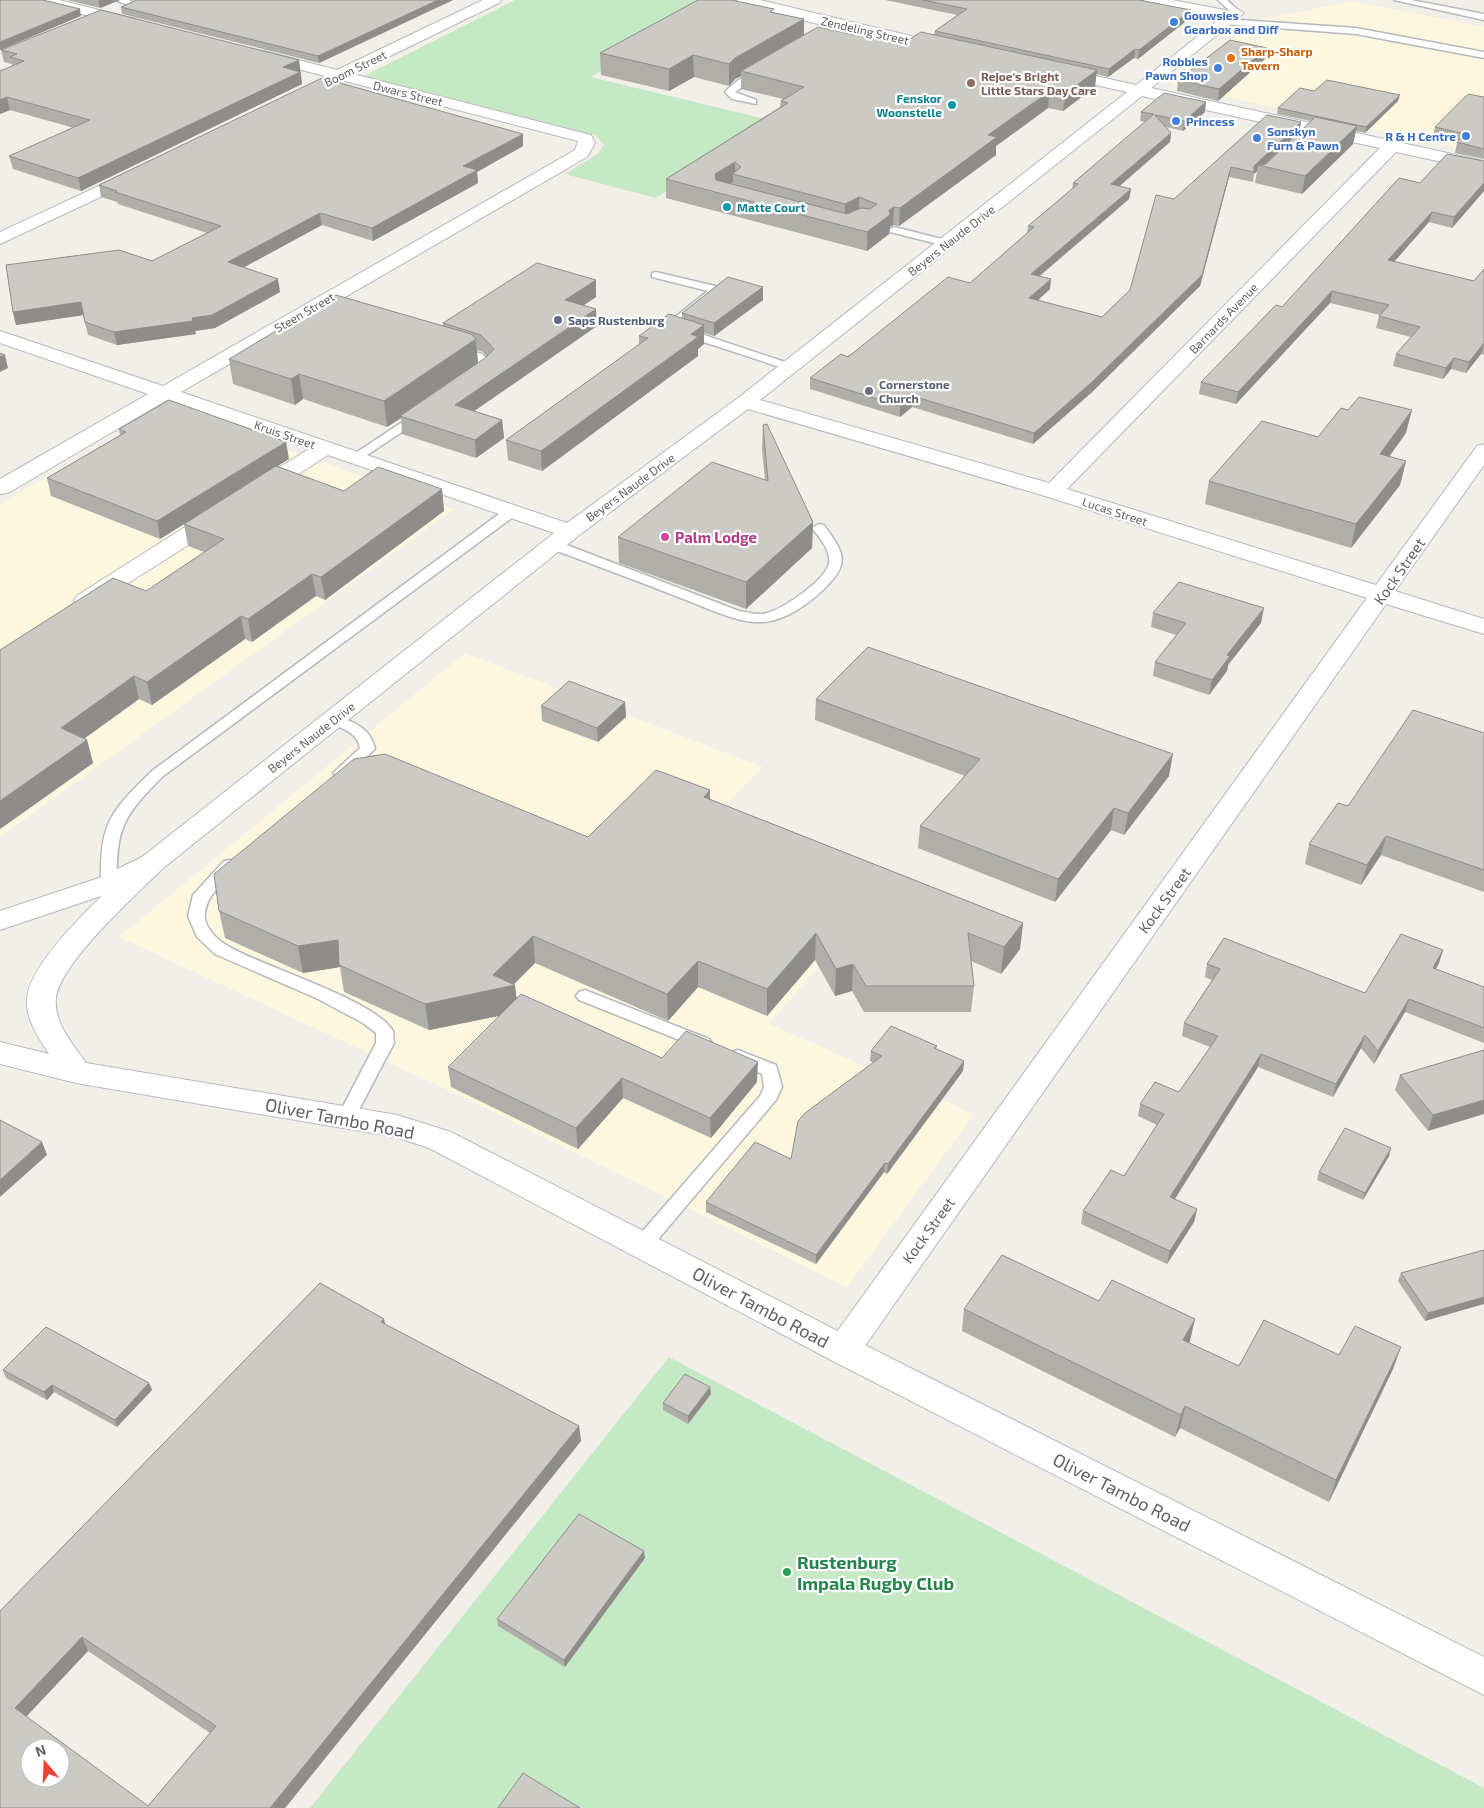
<svg xmlns="http://www.w3.org/2000/svg" width="1484" height="1808" font-family="'Exo 2',sans-serif">
<rect width="100%" height="100%" fill="#f1efe8"/>
<!-- commercial -->
<path fill="#fef7e0" d="M1352,1l132,26v127l-312,-69 83,-64z
M166,407l288,102 -454,328v-333z
M465,653l298,114 -85,87 175,72 -84,98 205,90 -127,173 -399,-197 -329,-153z"/>
<!-- green -->
<path fill="#c5e8c5" d="M515,0h205l3,4 -132,73 182,44 -117,77 -91,-24 33,-20 6,-10 -9,-9 -231,-59z
M669,1357l815,431v20h-1174z"/>
<g fill="none" stroke-linecap="round" stroke-linejoin="round">
<!-- lane casing -->
<g stroke="#b5b8bc" stroke-width="3">
<path id="lane" d="M115,0h14l6,3 -4,3z
M1218,0h9l14,13 -7,2z
M1394,0h17l73,14v6z
M1226,19l130,9 128,24v6l-128,-24 -133,-10v-4z
M756,69l8,2 -29,21 21,8v4l-24,-5 -7,-7c9,-10 19,-16 31,-23z
M894,227l56,14 1,2 -5,3 -56,-14 -1,-2z
M656,272l59,14 4,5 -39,33v3l114,38v4h-8l-116,-38v-10l38,-30 -56,-14v-4z
M456,347l26,7 12,11 -12,12h-8l-2,-2 9,-10 -7,-7 -22,-6v-4z
M419,411l6,4 -2,3 -65,43h-8l-2,-3z
M512,507l5,1 1,3 -1,3 -355,263c-39,40 -46,50 -45,107l-2,4h-12l-2,-4c-1,-61 8,-71 51,-113l355,-263z
M819,524l5,1c18,26 28,36 2,62 -15,15 -39,33 -62,35 -27,2 -58,-15 -83,-24 -44,-17 -88,-34 -132,-50l-2,-3 2,-3h10l180,69c9,1 19,5 28,2 16,-4 59,-33 62,-50 2,-13 -10,-26 -17,-35z
M333,716c19,4 38,12 42,33l-29,27 -5,2 -8,-5 27,-25c-3,-16 -18,-20 -32,-25l-2,-3 2,-3z
M230,860l6,1 2,4c-11,18 -31,26 -33,49 -2,12 13,27 23,32 35,21 146,53 165,85l1,12 -41,78 -6,2 -6,-2 -3,-5 38,-73v-10l-13,-10 -45,-24 -103,-45 -18,-17 -9,-21 5,-21 31,-34z
M585,990l124,49 3,4 -3,4 -6,2 -6,-2 -118,-47 -3,-4 3,-4z
M738,1050l38,15 6,22 -6,13 -127,150 -7,3 -7,-3 -3,-5 3,-5 125,-144 4,-9 -2,-13 -30,-14 -3,-4 3,-4z"/>
</g>
<!-- street casing -->
<g stroke="#b5b8bc" stroke-width="2">
<path id="street" d="M35,0h24l76,19 2,3 -7,4 -93,-23z
M483,0h18l-2,3 -146,71 238,61 4,8 -8,14 -406,235 386,131 171,-125 389,-306 -72,-16 -3,-3 3,-3 5,-2 76,17 85,-67 -71,-14 -7,-4h29l58,11 7,-2 7,4 -93,75 333,73v10l-88,-19 -329,337 309,96 101,-139 7,-2v21l-89,126 89,28v15l-98,-30 -531,756 -12,4 -12,-4 -5,-10 5,-10 536,-742 -322,-102 -297,-87 -170,127 -416,333 -43,21 -119,40v-19l99,-33 43,-21 412,-324 -226,-78 -63,41 -8,1 -8,-1 -3,-5 3,-5 60,-37 -142,-49 -159,93 -8,1v-15l148,-85 -148,-51v-12l163,55 412,-236 3,-9 -237,-61 -10,4 -5,-2 -3,-3 2,-3 -66,-17 -3,-3 8,-5 73,19zM1142,96l238,52 -331,335 -289,-83z
M737,0h23l189,45 3,3 -8,5 -134,-31 -71,-19z
M133,170l6,1 2,4 -2,4 -139,65v-12z
M218,509l8,2 3,5 -3,5 -132,84 -8,2 -8,-2 -4,-5 4,-5 132,-84z"/>
</g>
<!-- secondary casing -->
<g stroke="#b6babf" stroke-width="2">
<path id="secondary" d="M152,854l10,3 3,6 -3,6c-27,27 -102,94 -106,129 -3,24 17,46 30,65l311,52 54,17 404,208 629,317v38l-653,-335 -402,-212 -33,-11 -320,-54 -76,-19v-22l49,12c-10,-16 -24,-35 -22,-56 4,-41 85,-111 115,-141z"/>
</g>
<!-- lane -->
<use href="#lane" fill="#fff" fill-rule="evenodd"/>
<!-- street -->
<use href="#street" fill="#fff" fill-rule="evenodd"/>
<!-- secondary -->
<use href="#secondary" fill="#fff" fill-rule="evenodd"/>
</g>
<!-- wall -->
<path fill="#afaea9" fill-rule="evenodd" d="M67,0h53l-20,8z
M453,0l-134,63 -197,-49 -1,-7z
M885,0h254l51,18 -52,41 -4,-1 -26,19 -12,-3 -1,13 -32,24 -15,-3 -52,38v9l-97,71 -6,-1 -3,2 -1,7 -22,17 -201,-53v-19l114,-72 1,-6 2,-2 -42,-10v-13l-6,3 -6,7 -35,-9 -25,14 -68,-16 -1,-22 174,-40 30,6v16l79,6h24l27,-7 1,-3 22,-16z
M1,50l298,10 3,24 -221,107 -68,-22 -4,-13 65,-28 -64,-18 -10,4v-43l12,-5v-2l-8,-2z
M1265,59l-47,42 -41,-10 1,-11z
M1314,91l84,10 -33,32 -9,-2 -3,13 -51,50 -47,-11 2,-12 -3,3 -1,8 -24,-5 -29,109 -109,107 -58,51 -121,-37 -12,10 -90,-28v-11l160,-95 57,-49 1,-8 44,-36 1,-7 72,-61 -5,-1 1,-9h64l-22,19 -17,-4 5,6 -1,9 -50,44 11,3 -2,10 -89,77 10,13 -12,11 64,17 28,-27 44,-91 127,-77 -2,10 -35,33 2,-1 45,-43 -34,-7 1,-6z
M1484,97v62l-29,-6 2,-10 -24,-6 2,-10z
M523,146l-46,26 1,11 -105,58 -51,-16 -79,42 37,25 -65,36 -20,3 1,3 -79,11 -29,-10 -5,-20 -67,10 -3,-13 139,-51 55,-28 -89,-29 -1,-2 -16,-5 -2,-12z
M1484,161v30l-32,37 -23,-6 -35,40 80,19 10,-12v86l-3,-1 -15,19 -15,-4 -8,10 -50,-13 3,-12 15,-17 -35,-9 3,-12 1,-1 -50,-12 -94,101 -37,-10 2,-12 81,-75 138,-124z
M763,287v13l-49,36 -10,-3v11l-6,5v7l-156,115 -34,-11 -2,-20 133,-95v-9l43,-18v-5z
M596,297l-12,8 13,21 -123,85 28,9 2,18 -28,20 -74,-24 -1,-16 -14,9 -84,-28 -8,6 -62,-21 -4,-25 214,-33v-3zM477,350l6,2 4,5 -9,6z
M763,425l50,97 -1,26 -66,61 -127,-46 -1,-26 147,-57 -3,-30z
M119,429l170,30 -12,7 67,25 98,-2 2,22 -119,89 -9,-4 -64,46 -7,-3 -93,66 -13,-6 -54,39 2,2 6,23 -93,66v-179l146,-59 58,-39 -16,-6 -4,-22 -24,15 -109,-43 -4,-18 73,-43z
M1406,433l-17,24 17,4 -6,24 -49,63 -146,-44 4,-23 109,-44z
M1153,613l108,10 -33,42 -1,6 -18,24 -56,-19 2,-14 21,-27 -25,-8z
M816,699l353,77 -45,59 -13,-5 -56,72 -137,-54 2,-22 45,-50 -150,-56z
M625,702l1,15 -28,25 -56,-21 -1,-15z
M1484,733v159l-103,-37 -20,30 -56,-21 4,-20 39,-38z
M710,790v9l313,124 -3,26 -19,25 -30,-13 3,25 -3,26h-107l-12,-21 -17,5 -20,-36 -48,56 -69,-29 -30,34 -133,-58 -21,21 3,15 145,59 95,24 -46,56 -88,-40 -45,51 -127,-62 -3,-20 51,-51 -70,14 -85,-38 -4,-25 -37,6 -78,-35 -6,-27 369,-74z
M1443,950l-4,13 -3,6 48,18v56l-79,-31 -31,52 -13,-16 -28,49 -75,-30 -84,132 23,10 -3,13 -27,42 -86,-40 2,-13 41,-35 33,-51 -19,-9 2,-12 39,-12 31,-45 -28,-11 2,-13 28,-43 -7,-3 2,-13 158,29z
M937,1046l-1,3 28,12 -1,10 -76,103 -3,-2 -68,92 -110,-52v-10l85,-43 83,-96 -4,-2 1,-10z
M1484,1050l-56,81 -33,-41 5,-15z
M1389,1156l-26,44 -46,-20 2,-8z
M1484,1250l-59,71 -27,-40 3,-8z
M1099,1301l91,40 -1,2 50,23 100,-11 54,14 -64,133 -149,-74 -5,9 -213,-106 2,-22z
M384,1319l1,6 194,101 2,15 -296,367h-285v-197zM88,1651l122,82 -62,73 -122,-89z
M3,1370l146,13 3,7 -35,37 -63,-35 -7,8 -41,-22z
M711,1394l-23,30 -25,-14v-7z
M645,1558l-80,109 -67,-41 -1,-7z"/>
<!-- shaded-wall -->
<path fill="#8f8d8a" d="M101,0h19l-20,8 -2,-7z
M438,0h15l-134,63 -1,-7z
M80,9l1,7 -81,34v-8z
M1191,10l-1,8 -52,41 1,-9z
M804,19v22l-63,30v5l-6,3 -6,7v-22l6,-6z
M1267,48l-2,11 -47,42 1,-12z
M1135,49l-1,9 -26,19 1,-8z
M693,55l1,22 -25,14v-22z
M299,60l3,24 -221,107 -3,-13 205,-111z
M1097,70l-2,17 -32,24 2,-17z
M1050,91l-2,17 -52,38v9l-97,71 1,-18 88,-73z
M1400,95l-2,6 -33,32 1,-6z
M7,97l3,13 -10,4v-14z
M1206,102l-1,10 -22,19 1,-10z
M1301,122l-2,10 -36,34 -5,-1 -1,6 -3,3v-8z
M1357,126l-4,18 -51,50 3,-18z
M1171,133l-1,9 -60,52 1,-10z
M523,134v12l-46,26 1,11 -105,58 -1,-13 91,-62z
M735,162v12h-2v8l-18,10v-18z
M1231,167l-2,10 -29,109 -109,107 -58,51 1,-11z
M1484,183v8l-32,37 2,-11z
M1131,189l-2,10 -99,85 1,-10z
M859,197v18l-14,7v-18z
M894,207l-1,18 -3,2 -1,7 -22,17v-19l22,-22z
M1432,212l-3,10 -43,49 2,-11z
M320,213l2,12 -92,50 -2,-13z
M278,279l2,13 -65,36 -20,3 1,3 -79,11 -3,-13 78,-14z
M1051,279l-1,10 -22,20 1,-11z
M596,280v17l-30,20 -1,-17z
M763,287v13l-49,36v-13z
M1332,291l-2,12 -94,101 2,-12z
M81,302l3,13 -68,10 -3,-13z
M596,309l1,17 -140,97 -2,-18z
M704,325v19l-6,5v7l-156,115 -1,-20z
M476,339l2,26 -78,51 1,2 -14,9 -3,-26z
M1484,343l-3,11 -15,19 3,-11z
M5,355l3,13 -8,4v-15z
M1454,358l-3,11 -8,10 3,-11z
M299,374l4,25 -8,6 -4,-26z
M913,396l-1,11 -12,10v-11z
M1412,410l-6,23 -32,44 6,-23z
M502,420l2,18 -28,20 -1,-18z
M286,442l3,17 -129,80 -3,-18z
M1406,461l-6,24 -49,63 5,-24z
M442,489l2,22 -119,89 -4,-23z
M813,522l-1,26 -66,61v-27z
M312,574l4,22 -64,46 -4,-23z
M1264,608l-3,15 -33,42 -1,6 -18,24 3,-15 15,-25z
M241,616l4,23 -93,66 -5,-23z
M134,676l5,23 -72,52 -6,-23z
M625,702l1,15 -28,25 -1,-14z
M87,740l6,23 -93,66v-28z
M1173,754l-4,22 -45,59 4,-22z
M710,790v27l-6,-20z
M1114,808l-3,22 -56,72 3,-23z
M1386,836l-5,19 -20,30 6,-20z
M1023,923l-3,26 -19,25 3,-27z
M816,933l-1,27 -48,56v-27z
M533,936l2,27 -23,23 3,-1 3,27 -89,18 -4,-26 68,-29z
M338,940l2,27 -37,6 -5,-27z
M1443,950l-4,13 -10,18 4,-13z
M698,961v26l-30,34 -1,-27z
M853,964l-1,27 -17,5 1,-27z
M1409,999l-4,13 -31,52 4,-13z
M1365,1035l-4,13 -28,49 3,-13z
M1261,1054l-3,13 -90,143 2,-13z
M964,1061l-1,10 -76,103 1,-10z
M758,1062l-1,20 -46,56 -1,-20z
M622,1078l1,20 -45,51 -2,-21z
M1484,1100v14l-56,17 5,-16z
M42,1142l5,13 -47,42v-17z
M1391,1148l-2,8 -26,44 2,-7z
M885,1163l-1,9 -68,92v-9z
M1197,1209l-3,13 -27,42 3,-13z
M1484,1297v7l-59,17 3,-8z
M384,1319l3,15 -6,-12z
M1195,1319l-5,22 -12,21 5,-22z
M1401,1347l-8,22 -64,133 7,-22z
M149,1383l3,7 -35,37 -2,-7z
M52,1385l2,7 -7,8 -3,-8z
M710,1387l1,7 -23,30v-8z
M1185,1406l-5,22 -5,9 6,-22z
M579,1426l2,15 -296,367h-15z
M644,1551l1,7 -80,109 -1,-7z
M82,1637l6,14 -67,71 -6,-14z"/>
<!-- building -->
<path fill="#cccac5" stroke="#8f8d8a" fill-rule="evenodd" d="M0,0h43l37,9 -80,33z
M137,0h301l-120,56 -197,-49z
M698,0h33l43,9 -4,3 34,7 -69,39 -6,6 -36,-9 -24,14 -69,-16z
M923,0h216l52,10 -52,40 -4,-1 -26,20 -174,-38 32,-22z
M101,10l198,50 -16,7 17,5 -222,106 -69,-22 81,-36 -83,-23 -7,3v-29l24,-10 -14,-4 7,-3 -16,-4z
M818,27l65,14 7,-4 17,4 14,-9 176,38 -32,24 -15,-3 -62,44 9,2 -97,71 -6,-1 -5,3 1,5 -23,17 -201,-53 122,-76 -7,-2 23,-14 -63,-16zM735,162l6,5 -8,7 112,30 14,-7 18,7 -7,5 -9,-1 -14,6 -131,-34 -1,-6z
M1230,40l37,8 -48,41 -41,-9z
M322,78l201,56 -60,32 14,4 -105,58 -52,-15 -92,49 50,17 -66,36 -20,3 1,3 -79,11 -29,-10 -4,-20 -68,10 -7,-47 113,-15 33,11 69,-35 -106,-34 2,-1 -18,-6z
M1327,80l73,15 -34,32 -88,-19 22,-20 14,3z
M1164,93l42,9 -22,19 -29,-6 16,18 -60,51 20,5 -100,85 20,5 -22,19 73,19 28,-27 26,-95 18,4 93,-84 34,7 -47,44v6l-23,-5 -29,108 -110,107 -58,51 -121,-37 -13,10 -90,-28 31,-24 7,3 100,-80 22,6 64,-56 -6,-1 50,-42 -5,-1 81,-69 -13,-2z
M1468,94l16,3v52l-27,-7 8,-8 -30,-7z
M1315,117l42,9 -52,50 -47,-11 8,-1z
M1447,154l37,7v22l-30,34 -22,-5 -44,48 86,21 10,-12v74l-15,19 -15,-4 -8,10 -50,-14 24,-27 -41,-11 10,-11 -57,-14 -94,101 -37,-10 75,-77 6,2 117,-129 21,5z
M537,263l59,17 -31,20 31,9 -141,96 47,15 -27,20 -75,-24 85,-58 9,-9 -13,-14 -38,-12z
M728,277l35,10 -49,36 -32,-10z
M336,295l135,39 5,5 -92,62 -85,-27 -8,5 -62,-20z
M669,314l35,11 -13,9 7,3 -157,114 -35,-11 142,-102 -9,-2z
M0,353l5,2 -5,2z
M1359,397l53,13 -32,44 26,7 -50,63 -147,-43 53,-60 56,16 23,-29 7,2z
M169,400l117,42 -129,79 -110,-43 79,-46 -7,-3z
M767,424l46,98 -67,60 -128,-45 94,-75 56,19 -5,-56z
M276,466l68,25 34,-24 64,22 -121,88 -9,-3 -64,45 -7,-3 -94,66 -13,-6 -73,52 26,12 -87,61v-151l113,-72 33,13 78,-52 -40,-15z
M1179,582l85,26 -37,47 3,1 -18,24 -57,-18 31,-39 -33,-10z
M868,647l305,107 -45,59 -14,-5 -56,71 -138,-53 60,-67 -164,-60z
M569,681l56,21 -28,26 -56,-22z
M1413,710l71,23v137l-98,-34 -19,29 -58,-21 29,-41 10,3z
M385,754l203,83 68,-67 54,20 -6,7 319,126 -19,24 -36,-14 6,53h-108l-13,-22 -17,5 -20,-36 -49,56 -69,-28 -31,33 -134,-58 -40,39 22,10 -90,19 -86,-39 -1,-25 -40,6 -79,-35 -5,-37 140,-115z
M1401,934l42,16 -10,18 51,19v41l-75,-29 -31,52 -13,-16 -29,49 -75,-30 -91,143 27,12 -27,42 -87,-40 28,-41 13,6 40,-62 -24,-10 15,-22 24,10 39,-56 -34,-13 36,-54 -13,-5 17,-26 141,55z
M521,994l141,64 24,-27 72,31 -48,56 -88,-40 -46,50 -128,-61z
M891,1026l46,20 -3,2 30,13 -76,103 -3,-1 -69,92 -110,-53 49,-60 36,17 7,-38 7,-8 77,-57 -11,-5z
M1484,1050v50l-51,15 -33,-40z
M0,1120l42,22 -42,38z
M1345,1128l46,20 -26,45 -46,-21z
M1484,1250v47l-56,16 -27,-40z
M1002,1255l97,46 13,-21 83,39 -12,21 56,26 25,-46 75,35 16,-29 46,21 -65,133 -151,-74 -4,9 -217,-106z
M320,1283l64,36 -3,3 198,104 -309,382h-270v-197zM82,1637l134,89 -68,80 -133,-98zM30,1748h30v30h-30z
M46,1327l103,56 -34,37 -63,-35 -8,7 -41,-22z
M685,1374l25,13 -22,29 -25,-13z
M579,1514l65,37 -80,109 -67,-41z
M523,1773l57,35h-82z"/>
<!-- markers -->
<g fill="#3f7fe0" stroke="#fff" stroke-width="2">
<circle cx="1174" cy="22" r="5"/>
<circle cx="1218" cy="68" r="5"/>
<circle cx="1176" cy="121" r="5"/>
<circle cx="1466" cy="136" r="5"/>
<circle cx="1257" cy="138" r="5"/>
</g>
<circle fill="#e8710a" stroke="#fff" stroke-width="2" cx="1231" cy="58" r="5"/>
<circle fill="#8d6e63" stroke="#fff" stroke-width="2" cx="971" cy="83" r="5"/>
<g fill="#0f9aa8" stroke="#fff" stroke-width="2">
<circle cx="952" cy="105" r="5"/>
<circle cx="727" cy="207" r="5"/>
</g>
<circle fill="#5c6f8a" stroke="#fff" stroke-width="2" cx="558" cy="320" r="5"/>
<circle fill="#6b7280" stroke="#fff" stroke-width="2" cx="869" cy="391" r="5"/>
<circle fill="#d1479c" stroke="#fff" stroke-width="2" cx="665" cy="537" r="5"/>
<circle fill="#2e9e5b" stroke="#fff" stroke-width="2" cx="787" cy="1572" r="5"/>
<g text-anchor="middle" dominant-baseline="central" stroke-width="4.5" stroke-linejoin="round" paint-order="stroke">
<!-- far-shop labels -->
<g font-size="12" font-weight="bold" fill="#366cbe" stroke="#fff" text-anchor="start">
<text x="1184" y="15">Gouwsies<tspan x="1184" dy="14">Gearbox and Diff</tspan></text>
<text x="1208" y="61" text-anchor="end">Robbies<tspan x="1208" dy="14">Pawn Shop</tspan></text>
<text x="1186" y="121">Princess</text>
<text x="1267" y="131">Sonskyn<tspan x="1267" dy="14">Furn &amp; Pawn</tspan></text>
<text x="1456" y="136" text-anchor="end">R &amp; H Centre</text>
</g>
<!-- far-street labels -->
<g font-size="12" fill="#5f6368" stroke="#fff">
<text transform="translate(865 30) rotate(13)">Zendeling Street</text>
<text transform="translate(355 68) rotate(-26)">Boom Street</text>
<text transform="translate(408 93) rotate(14)">Dwars Street</text>
<text transform="translate(951 240) rotate(-38)">Beyers Naude Drive</text>
<text transform="translate(304 312) rotate(-30)">Steen Street</text>
<text transform="translate(1223 318) rotate(-46)">Barnards Avenue</text>
<text transform="translate(285 434) rotate(19)">Kruis Street</text>
<text transform="translate(630 487) rotate(-36)">Beyers Naude Drive</text>
<text transform="translate(1115 511) rotate(18)">Lucas Street</text>
<text transform="translate(311 737) rotate(-38)">Beyers Naude Drive</text>
</g>
<!-- far-food labels -->
<g font-size="12" font-weight="bold" fill="#c56008" stroke="#fff" text-anchor="start">
<text x="1241" y="51">Sharp-Sharp<tspan x="1241" dy="14">Tavern</tspan></text>
</g>
<!-- far-education labels -->
<g font-size="12" font-weight="bold" fill="#785e54" stroke="#fff" text-anchor="start">
<text x="981" y="76">Rejoe's Bright<tspan x="981" dy="14">Little Stars Day Care</tspan></text>
</g>
<!-- far-culture labels -->
<g font-size="12" font-weight="bold" fill="#0d838f" stroke="#fff" text-anchor="end">
<text x="942" y="98">Fenskor<tspan x="942" dy="14">Woonstelle</tspan></text>
<text x="737" y="207" text-anchor="start">Matte Court</text>
</g>
<!-- far-service labels -->
<g font-size="12" font-weight="bold" fill="#4e5e75" stroke="#fff" text-anchor="start">
<text x="568" y="320">Saps Rustenburg</text>
</g>
<!-- far-worship labels -->
<g font-size="12" font-weight="bold" fill="#5b616d" stroke="#fff" text-anchor="start">
<text x="879" y="384">Cornerstone<tspan x="879" dy="14">Church</tspan></text>
</g>
<!-- hotel labels -->
<g font-size="15" font-weight="bold" fill="#b23c85" stroke="#fff" text-anchor="start">
<text x="675" y="537">Palm Lodge</text>
</g>
<!-- street labels -->
<g font-size="15" fill="#5f6368" stroke="#fff">
<text transform="translate(1399 571) rotate(-55)">Kock Street</text>
<text transform="translate(1164 900) rotate(-54)">Kock Street</text>
<text transform="translate(928 1230) rotate(-54)">Kock Street</text>
</g>
<!-- near-street labels -->
<g font-size="18" fill="#5f6368" stroke="#fff">
<text transform="translate(340 1118) rotate(11)">Oliver Tambo Road</text>
<text transform="translate(761 1307) rotate(28)">Oliver Tambo Road</text>
<text transform="translate(1122 1492) rotate(27)">Oliver Tambo Road</text>
</g>
<!-- near-leisure labels -->
<g font-size="18" font-weight="bold" fill="#27864d" stroke="#fff" text-anchor="start">
<text x="797" y="1562">Rustenburg<tspan x="797" dy="21">Impala Rugby Club</tspan></text>
</g>
</g>
<!-- north arrow -->
<g transform="translate(45 1763) rotate(341)"><circle r="24" fill="#ffffff" stroke="#bfc1c3"/>
<path d="M0-4L9 19L0 12L-9 19Z" fill="#ea4335"/>
<text y="-8" font-size="14" font-weight="bold" text-anchor="middle" fill="#5f6368">N</text>
</g>
</svg>
